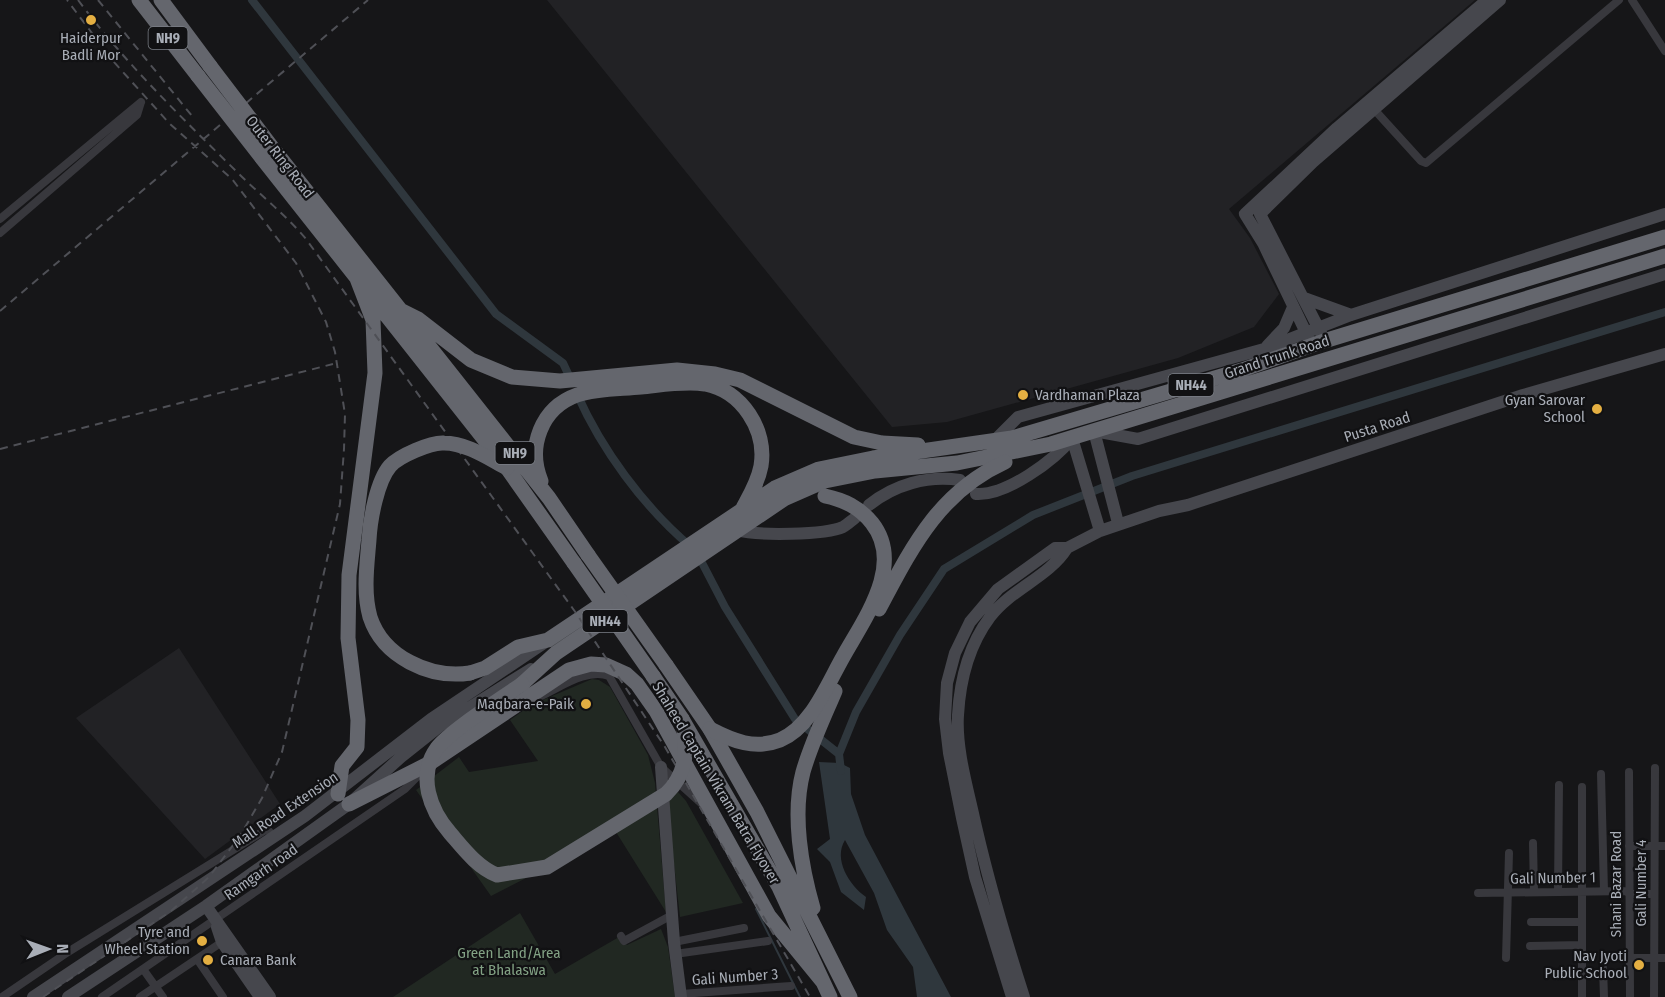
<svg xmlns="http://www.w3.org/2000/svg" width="1665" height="997" font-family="'Fira Sans Condensed',sans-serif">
<rect width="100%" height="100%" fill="#161618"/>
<!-- built -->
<path fill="#222225" d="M547,0h928l-246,209 21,29 29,56 -25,33 -76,31 -231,64 -55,5z
M179,648l101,156 -75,55 -129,-141z"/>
<!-- green -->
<path fill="#212822" d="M592,679l7,1 11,7 38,68 7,28 11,129 -50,-80 -125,64 -75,-106 43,-33 10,15 69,-11 -28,-41 21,-15z
M678,792l8,9 57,102 -63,14 -13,-115z
M520,913l35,61 64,-37 8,8 34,-16 7,18 7,50h-282z"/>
<!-- water -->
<path fill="#2f373d" d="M819,762l21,1 10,5 1,26 14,41 86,162h-34l-4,-30 -26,-37 -13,-37 -29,-53c-12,19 4,45 21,57l-2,13 -23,-18 -11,-30 -13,-13 13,-10z"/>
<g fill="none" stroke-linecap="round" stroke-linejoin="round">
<!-- stream -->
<path stroke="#2f373d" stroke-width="2" d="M756,909l44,88"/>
<!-- canal -->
<path stroke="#2f373d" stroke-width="8" d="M252,0l244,314 67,49 8,17
M577,394c25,56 66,112 113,152
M698,555l27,52 70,112 44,35 2,17
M839,754l17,-42 44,-77 44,-66 89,-54 99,-39 533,-164"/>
<!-- street -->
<path stroke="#38383d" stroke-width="8" d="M1632,0l33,51
M1371,106l50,55 5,2 193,-163
M0,219l141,-117
M0,233l137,-118 4,-13
M541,696c20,-9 46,-28 68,-20l52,91 41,37
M1629,772l1,225
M1601,774l3,117
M1582,787v210
M1533,843l1,48
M1629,846h36
M1558,891l1,-106
M1478,893l151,-2
M1629,894h25
M1531,922h51
M621,936l3,5 48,-26
M674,942l70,-14
M1530,946l52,-1
M675,954l93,-13
M1506,958l3,-105
M1630,958h35
M197,959l26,38
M1603,968l1,29
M143,969l20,28
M681,994l110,-8
M2,997l66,-45 199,-123 7,8
M102,997l303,-208 17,-17
M140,997l82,-55
M1654,997l1,-229"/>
<!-- secondary -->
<path stroke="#46474d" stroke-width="12" d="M1304,298l47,17
M1322,335l-62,-121 53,-52 187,-162
M1310,341l-47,-98 -18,-29 92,-86 150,-128
M1267,346l17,-18 9,-21
M995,440l23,-23 246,-68 87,-34 314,-101
M976,494c30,2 79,-34 96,-56
M869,505c25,-20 58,-30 91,-25
M1118,523l-24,-92 44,8 527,-165
M738,530c18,6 88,5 105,-3 4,-2 8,-6 12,-9
M1100,531l59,-20 29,-6 335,-110 142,-41
M661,767l13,175 7,55
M206,906l64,91
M217,927l5,15 38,55
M33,997l272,-181 126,-97 113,-76
M68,997l138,-91 143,-102 52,-47 39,-31 91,-57
M1012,997l-37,-120 -13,-59 -13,-65 -4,-34 2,-36 8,-30 15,-31 28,-33 57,-41h12l33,-17 -28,-93
M1024,997c-20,-62 -38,-124 -52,-188 -7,-30 -16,-64 -14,-94 2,-35 11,-70 32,-98 21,-28 59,-40 77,-69"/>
<!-- highway -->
<path stroke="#64666d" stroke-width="15" d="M139,0l59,76
M161,0l49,66
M274,150l275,348 39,57
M262,158l245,310 67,95
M402,311l16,8 53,41 41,17 48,4 117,-11 38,4 25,6 114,57 28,6 36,2
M541,481c-14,-34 0,-73 36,-86 20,-7 44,-6 64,-8 21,-2 43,-6 64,-3 37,7 62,46 56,82 -3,16 -11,29 -18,42
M666,665l44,64 47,83 93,185
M470,673l15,-5 33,-21 30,-7 227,-152 44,-19 54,-11 139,-20 230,-68 82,-29 341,-104
M653,676l29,43 97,168 51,110
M522,684l34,-31 228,-154 41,-18 50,-10 82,-8 94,-19 614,-188
M338,794l4,-28 15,-19 1,-27 -10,-82 1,-63 26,-202 -2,-53 -17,-44
M349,804l81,-41 139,-93 22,-6 15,1 20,9 11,10 19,27 113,205 54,66
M813,908c-12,-41 -21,-94 -10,-136 8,-28 21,-55 32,-81"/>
<!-- rail -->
<path stroke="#4f5056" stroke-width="2" stroke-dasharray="8 6" stroke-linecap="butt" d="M78,0c47,63 103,117 159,172 23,23 48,42 69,67l270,374 89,134 145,250
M98,0l94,116
M0,311l368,-311
M0,449l333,-85
M43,997l128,-86 38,-34 31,-41 22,-38 20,-46 58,-248 4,-55 1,-35 -10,-62 -9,-30 -30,-59 -64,-84 -63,-56 -56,-62 -46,-61"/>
<!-- highway-bridge -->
<path stroke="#64666d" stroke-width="15" d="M210,66l64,84
M198,76l64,82
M588,555l78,110
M574,563l79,113
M879,609c33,-62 60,-117 126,-147
M470,673c-40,6 -87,-16 -100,-56 -7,-25 -3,-52 -1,-77 1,-20 8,-59 21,-74 9,-10 41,-24 54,-23 22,0 44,15 63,25
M522,684c-21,15 -72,47 -85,64 -20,28 -7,62 13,85 13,15 27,34 47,42l50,-8 119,-73c22,-21 22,-47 16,-75
M710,729c23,12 45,21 70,11 31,-13 47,-55 63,-83 21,-38 62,-92 29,-134 -13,-16 -28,-23 -47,-27"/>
</g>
<!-- markers -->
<g fill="#e4af42" stroke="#111113" stroke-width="2">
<circle cx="91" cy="20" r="6"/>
<circle cx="1023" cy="395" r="6"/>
<circle cx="1597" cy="409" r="6"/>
<circle cx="586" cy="704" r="6"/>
<circle cx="202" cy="941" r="6"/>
<circle cx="208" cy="960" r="6"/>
<circle cx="1639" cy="965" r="6"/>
</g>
<g text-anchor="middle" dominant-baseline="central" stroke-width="4.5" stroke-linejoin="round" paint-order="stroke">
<!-- shield labels -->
<g fill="#111113" stroke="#7b7f86" stroke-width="1.5">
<rect x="148.5" y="27" width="39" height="22" rx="4.5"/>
<rect x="1168.5" y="374" width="45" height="22" rx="4.5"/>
<rect x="495.5" y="442" width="39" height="22" rx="4.5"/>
<rect x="582.5" y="610" width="45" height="22" rx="4.5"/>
</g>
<g font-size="14" font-weight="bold" fill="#a9aeb7">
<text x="168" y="38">NH9</text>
<text x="1191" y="385">NH44</text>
<text x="515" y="453">NH9</text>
<text x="605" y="621">NH44</text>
</g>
<!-- poi labels -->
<g font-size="15" fill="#a9aeb7" stroke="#111113" text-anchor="end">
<text x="91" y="38" text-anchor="middle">Haiderpur<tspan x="91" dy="17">Badli Mor</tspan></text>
<text x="1035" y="395" text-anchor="start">Vardhaman Plaza</text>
<text x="1585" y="400">Gyan Sarovar<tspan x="1585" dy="17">School</tspan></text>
<text x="574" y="704">Maqbara-e-Paik</text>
<text x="190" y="932">Tyre and<tspan x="190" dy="17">Wheel Station</tspan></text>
<text x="1627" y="956">Nav Jyoti<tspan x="1627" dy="17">Public School</tspan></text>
<text x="220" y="960" text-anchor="start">Canara Bank</text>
</g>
<!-- street labels -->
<g font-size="15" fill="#a9aeb7" stroke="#111113">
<text transform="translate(280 157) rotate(52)">Outer Ring Road</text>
<text transform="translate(1277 357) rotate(-18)">Grand Trunk Road</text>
<text transform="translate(1377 427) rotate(-18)">Pusta Road</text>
<text transform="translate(716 783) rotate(59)">Shaheed Captain Vikram Batra Flyover</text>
<text transform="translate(285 810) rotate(-34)">Mall Road Extension</text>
<text transform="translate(261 872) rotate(-35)">Ramgarh road</text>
<text transform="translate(1553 878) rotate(-1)">Gali Number 1</text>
<text transform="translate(1641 883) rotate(-90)">Gali Number 4</text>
<text transform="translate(1616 884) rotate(-90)">Shani Bazar Road</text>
<text transform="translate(735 977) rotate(-4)">Gali Number 3</text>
</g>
<!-- park labels -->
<g font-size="15" fill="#82a184" stroke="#111113">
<text x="509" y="953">Green Land/Area<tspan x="509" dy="17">at Bhalaswa</tspan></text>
</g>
</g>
<!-- north arrow -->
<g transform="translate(48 949) rotate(89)" stroke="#111113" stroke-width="4.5" paint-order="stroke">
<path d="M0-4.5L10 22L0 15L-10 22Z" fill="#a9aeb7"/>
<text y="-9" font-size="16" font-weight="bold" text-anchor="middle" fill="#a9aeb7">N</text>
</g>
</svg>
